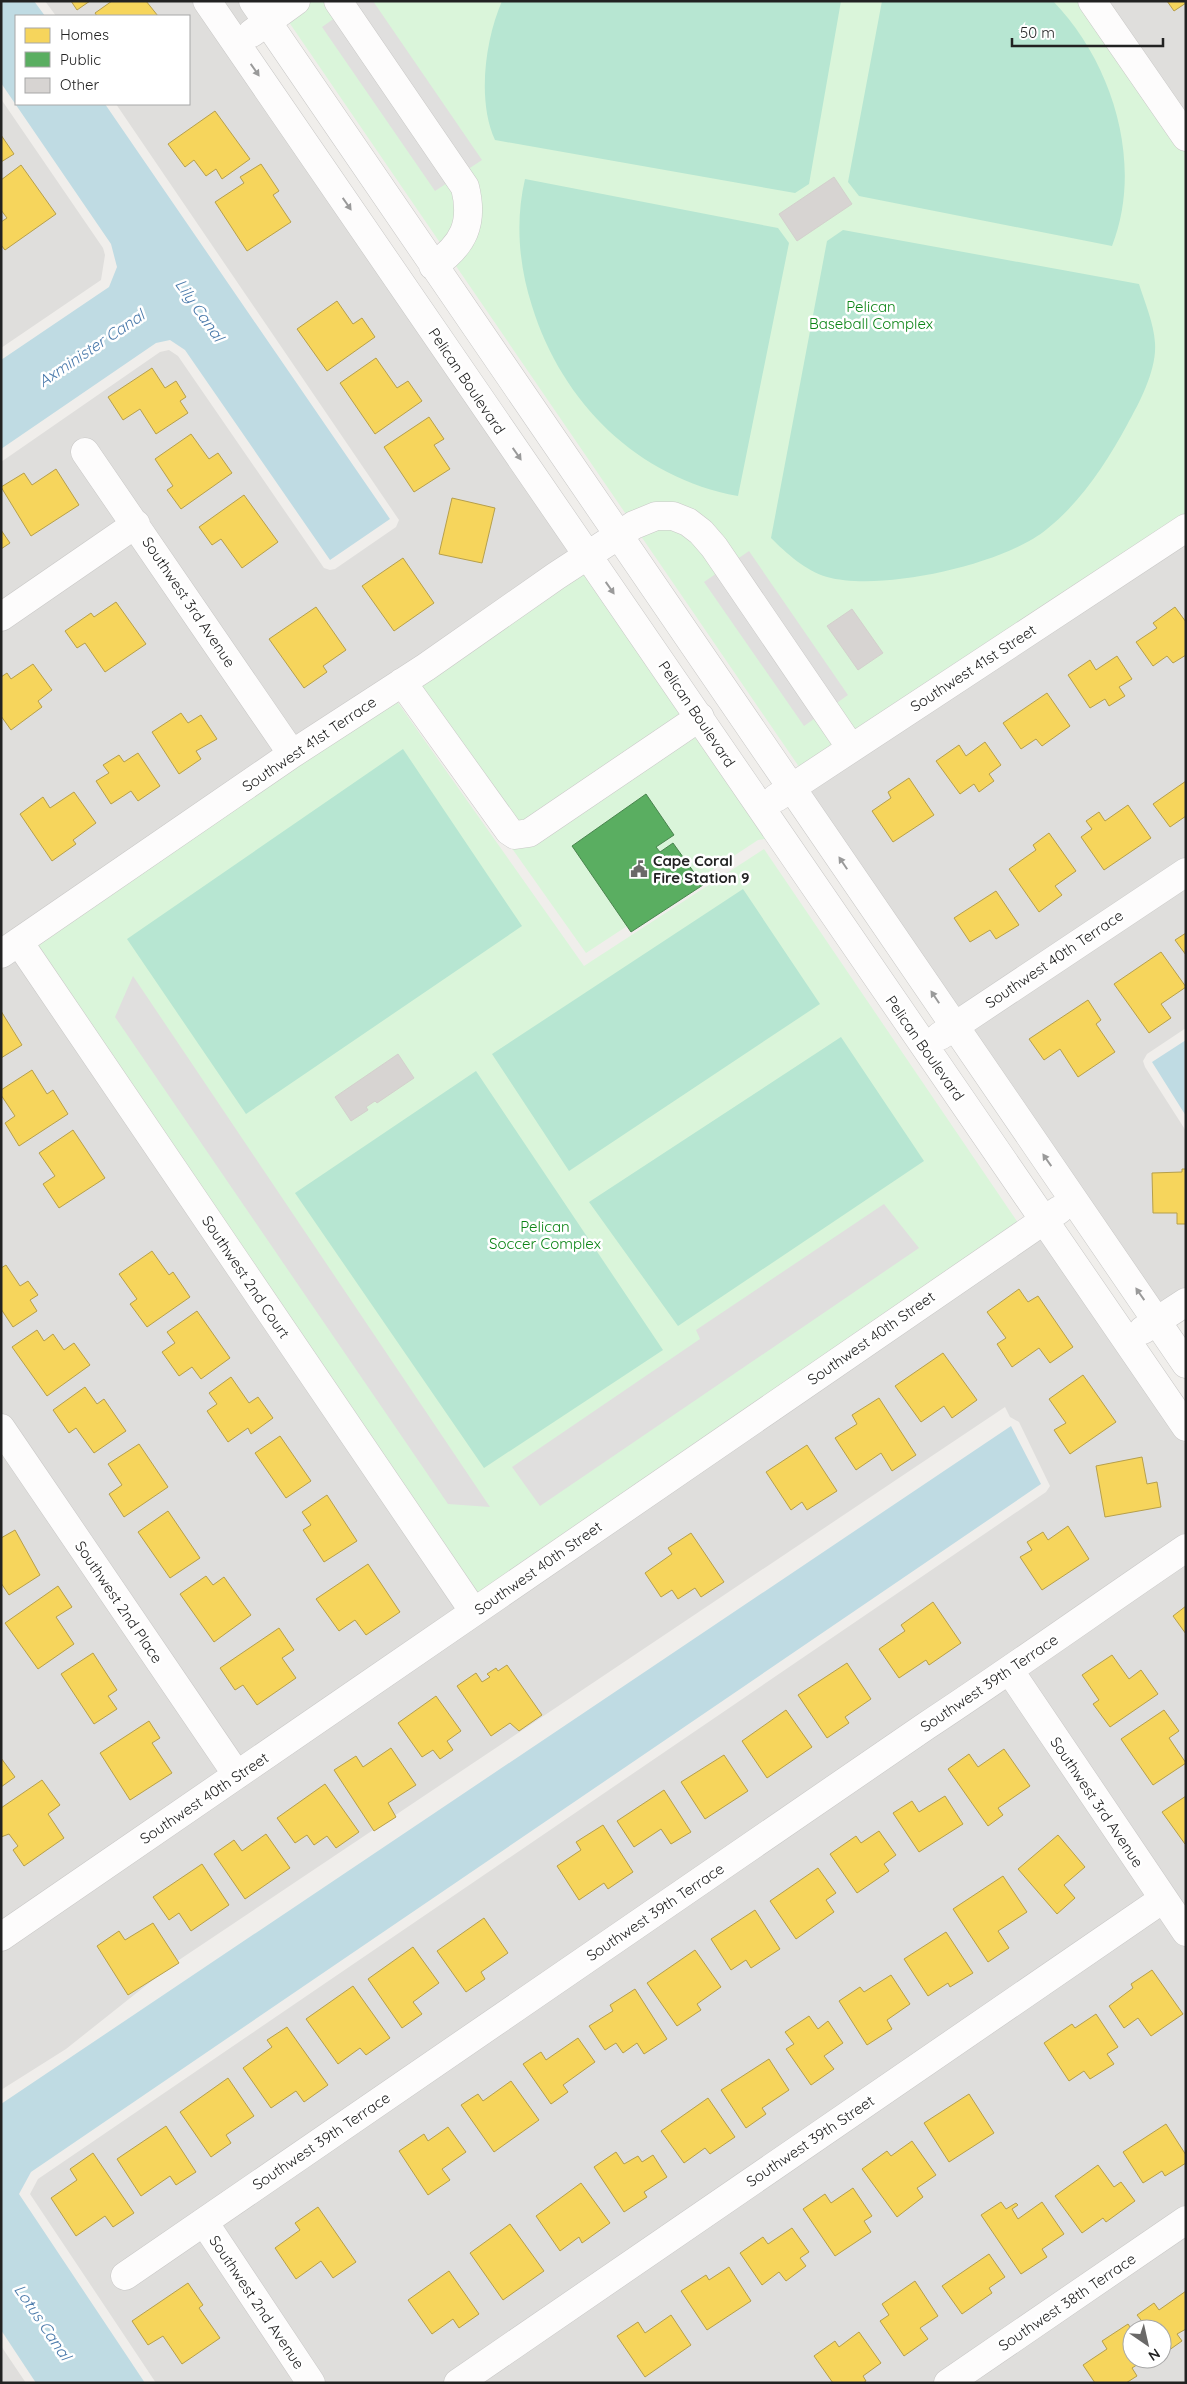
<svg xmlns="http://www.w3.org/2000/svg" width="1187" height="2384" font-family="Quicksand,sans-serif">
<rect width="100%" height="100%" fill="#f0eeeb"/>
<!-- residential -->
<path fill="#dfdedc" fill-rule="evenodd" d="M45,1h150l384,562 -187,118 76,938 565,-396 153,222v938h-1030l-126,-189 8,-15 1008,-687 4,-6 -31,-64 -9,-5 -5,-10 -832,557 -107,85 -65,41v-1628l159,-110 9,-2 9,6 146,212 6,2 5,-1 61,-42 3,-7 -283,-416h73v-88h-133zM1132,2329h30v30h-30z
M220,1h20l15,22 -13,10z
M1103,1h83v120z
M1,99l102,149 2,7 -4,25 -100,68z
M1186,539v489l-39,26 -4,7 2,6 41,64v157l-26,16 -357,-518z
M1,2346l25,37h-25z"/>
<!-- park -->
<path fill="#daf5da" d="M297,1h795l94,136v390l-380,250 -524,-765z
M579,563l190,278 -5,-2 -6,1 -172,113 -189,-267z
M389,690l195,276 180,-117 261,384 -551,379 -455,-670z"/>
<!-- pitch -->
<path fill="#b7e6d2" d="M502,1h339l-32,183 -14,9 -300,-53c-18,-39 -10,-100 7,-139z
M882,1h171c60,62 91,163 59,245l-253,-50 -11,-14z
M525,179l253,49 11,15 -51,253c-100,-18 -176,-93 -206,-190 -13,-40 -17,-85 -7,-127z
M843,230l296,54c6,19 15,40 16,59 2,26 -15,59 -28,82 -20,37 -46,77 -80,104 -43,36 -166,63 -220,48 -21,-6 -41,-24 -56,-39l56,-297z
M403,749l119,177 -276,188 -119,-175z
M743,889l77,115 -251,167 -77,-117z
M841,1037l83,124 -246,165 -89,-124z
M476,1071l187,279 -179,118 -189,-275z"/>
<!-- parking -->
<path fill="#e0dfde" d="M359,1h14l109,159 -47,31 -113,-164z
M749,551l99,144 -44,31 -100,-144z
M133,976l357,531 -42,-3 -333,-487z
M884,1204l35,44 -379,258 -28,-39 188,-128 -4,-9z"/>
<!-- water -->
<path fill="#bfdbe3" d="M1,1h33l11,15h-29v88h89l285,415 -60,41 -145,-210 -15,-10 -14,3 -155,106v-89l108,-73 8,-20 -6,-23 -110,-161z
M1186,1040v76l-34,-54z
M1011,1426l30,58 -1010,688 -12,22 126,189h-109l-35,-53v-226z"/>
<!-- homes -->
<path fill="#f6d55c" stroke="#b69f4b" d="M71,1h19l-13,9z
M112,1h34l12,15h-61l-2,-3z
M1167,1h19v2l-12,8z
M215,111l35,48 -28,20 -6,-10 -10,7 -12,-16 -9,7 -17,-23z
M1,135l13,19 -13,8z
M261,164l18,27 -6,4 18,27 -44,29 -32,-49 29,-19 -4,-6z
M21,165l35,49 -51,36 -4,-5v-23l6,-4 -6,-8v-30z
M337,301l16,23 9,-6 13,19 -48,34 -30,-42z
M376,358l21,30 11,-7 14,20 -47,33 -35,-51z
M152,368l13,20 11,-7 10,16 -6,4 8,12 -32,21 -16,-25 -17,11 -15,-23z
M429,417l15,22 -10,6 16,24 -36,23 -30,-45z
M191,434l18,25 9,-6 14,20 -51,36 -14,-19 6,-4 -18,-27z
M56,469l23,36 -48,31 -30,-49 23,-14 8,12z
M244,495l34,47 -36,26 -21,-29 -9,6 -13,-18z
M452,498l43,10 -13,55 -43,-9z
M1,530l9,13 -9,6z
M403,558l31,45 -40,28 -32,-45z
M116,602l30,42 -41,28 -20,-29 -8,5 -12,-17 26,-18 3,4z
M316,607l30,43 -23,16 4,6 -23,16 -35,-49z
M1175,607l11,15v33l-13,8 -6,-7 -14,10 -17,-24 21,-14 -4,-5z
M1117,656l15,23 -13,8 6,9 -16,10 -4,-7 -15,9 -22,-33 22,-15 6,10z
M33,664l19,26 -14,11 4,6 -31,23 -10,-14v-39l6,-4 4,6z
M1047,693l23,33 -28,20 -6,-7 -15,10 -18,-26z
M181,713l7,10 13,-8 16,24 -21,12 5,8 -22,15 -27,-42z
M985,742l16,23 -12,9 5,7 -15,11 -5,-8 -14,10 -24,-33 23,-16 7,11z
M138,753l22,33 -22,15 -7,-10 -20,13 -15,-23 13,-8 -6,-8 16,-10 5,7z
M909,778l25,37 -41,27 -21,-31 19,-13 -3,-6z
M1186,781v35l-16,11 -17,-23z
M74,792l22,31 -23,17 3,4 -24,17 -32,-47 23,-17 7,11z
M1128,805l23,33 -47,32 -23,-33 11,-8 -6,-8 13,-9 6,9z
M1049,833l27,38 -21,15 7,9 -23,17 -30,-43 27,-19 -3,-5z
M996,891l23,34 -23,14 -6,-9 -20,12 -16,-24z
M1186,933v22l-11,-15z
M1161,952l25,35 -25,17 10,14 -22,15 -35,-49z
M1088,1000l13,20 -5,4 19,28 -37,25 -18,-28 -16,11 -15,-21z
M1,1011l21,34 -21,13z
M32,1070l15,24 6,-4 15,24 -49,32 -14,-23 10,-7 -14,-21v-5z
M73,1130l32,48 -46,30 -16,-24 12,-8 -16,-23z
M1182,1169h4v55h-9v-11h-24l-1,-40 30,-1z
M152,1251l17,24 4,-3 17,25 -43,30 -17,-23 7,-5 -18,-25z
M6,1265l14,21 8,-5 10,14 -8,5 7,11 -24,16 -12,-18v-41z
M1019,1289l9,13 10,-6 35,51 -23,16 -11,-15 -27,19 -15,-23 9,-6 -19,-26z
M197,1311l33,47 -29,21 -9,-12 -13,9 -17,-24 13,-9 -8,-11z
M37,1330l7,11 9,-7 11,16 10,-7 16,22 -43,31 -35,-49z
M943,1353l34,47 -25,18 -8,-12 -23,16 -26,-36z
M1083,1375l33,47 -46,32 -16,-24 12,-7 -17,-24z
M231,1377l18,26 9,-6 15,21 -22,16 -3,-6 -20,14 -21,-31 10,-7 -8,-11z
M85,1387l12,17 7,-5 22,32 -32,22 -18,-25 -7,5 -16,-23z
M879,1398l37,57 -24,16 -11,-18 -25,17 -21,-32 22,-14 -5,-9z
M280,1436l31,45 -25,17 -31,-45z
M139,1444l29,43 -44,30 -15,-23 13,-9 -14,-21z
M807,1445l30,46 -30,19 -5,-8 -11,8 -25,-38z
M1142,1457l5,27 10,-2 4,25 -56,10 -9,-51z
M327,1495l30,46 -33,21 -21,-32 8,-5 -9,-13z
M168,1511l32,47 -30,20 -32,-46z
M1068,1526l21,33 -47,31 -22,-33 12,-7 -5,-8 16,-10 5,8z
M15,1530l25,45 -31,20 -8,-12v-45z
M691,1533l33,49 -23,15 -6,-9 -17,11 -6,-9 -11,7 -16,-24 27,-19 -4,-6z
M368,1564l32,48 -34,23 -11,-15 -16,11 -23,-32z
M206,1576l7,9 11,-8 27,38 -37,27 -34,-48z
M58,1586l14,21 -16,10 18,27 -36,25 -33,-46z
M933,1602l28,41 -32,22 -3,-5 -27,18 -20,-29 26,-18 -4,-6z
M1186,1606v28l-13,-18z
M279,1628l15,22 -12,8 14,20 -39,27 -14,-20 -8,5 -15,-22z
M93,1653l24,37 -9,6 9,13 -23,15 -33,-50z
M1112,1655l17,24 12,-9 17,24 -48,33 -17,-23 6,-4 -17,-25z
M847,1663l24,36 -26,18 4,6 -22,15 -29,-43z
M507,1665l35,50 -23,16 -9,-8 -19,13 -34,-50 19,-13 6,9 8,-5 -3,-3 9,-6 2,3z
M436,1696l25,35 -14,10 6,9 -13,9 -7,-9 -11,7 -24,-34z
M786,1710l26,37 -45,31 -25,-37z
M1164,1710l15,21 -10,7 17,25 -33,22 -32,-46z
M149,1721l11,17 -8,5 20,30 -42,27 -30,-47z
M391,1748l25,37 -28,18 8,14 -22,14 -40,-61 22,-14 7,11z
M1004,1749l26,37 -32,22 5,7 -15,11 -40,-57 21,-15 9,13z
M724,1755l24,36 -43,28 -24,-37z
M1,1758l14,19 -14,10z
M42,1780l18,25 -12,9 16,24 -40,28 -11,-16 5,-4 -9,-12 -8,3v-29z
M325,1784l34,48 -23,16 -9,-12 -13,9 -7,-10 -12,8 -18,-25z
M664,1790l27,42 -20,12 -10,-15 -27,18 -17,-26z
M945,1796l18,28 -44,28 -26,-39 19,-12 7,11z
M1186,1796v47l-1,1 -23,-32z
M603,1825l30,47 -25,17 -4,-6 -25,17 -22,-34 24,-16 -5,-8z
M879,1831l17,24 -12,9 5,7 -32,22 -27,-39 26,-18 5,7z
M266,1834l24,34 -45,31 -31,-45 20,-14 8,11z
M1058,1835l27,32 -21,18 11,13 -18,16 -39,-45z
M202,1864l27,41 -38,26 -12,-18 -10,7 -16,-23z
M818,1868l18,25 -10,7 8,12 -38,27 -26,-38z
M1003,1876l24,36 -29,19 11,17 -21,14 -35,-53z
M755,1910l25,39 -29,19 -5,-8 -15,10 -20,-31z
M484,1918l24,35 -27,19 4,7 -19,13 -29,-41z
M153,1923l26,40 -51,32 -31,-49 22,-15 6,9z
M946,1932l27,41 -23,14 -2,-4 -20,13 -24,-37z
M413,1947l26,36 -26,19 9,12 -20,14 -34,-49z
M695,1950l26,37 -24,17 4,6 -24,16 -30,-43z
M1152,1970l31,44 -32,22 -13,-18 -14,10 -15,-22 24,-18 -2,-4z
M891,1975l19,29 -23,16 5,9 -25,16 -28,-44 21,-14 4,5z
M353,1986l37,52 -24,17 -6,-7 -22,16 -32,-45z
M635,1989l32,50 -23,15 -7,-11 -14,10 -7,-10 -11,7 -16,-24 24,-15 -3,-6z
M1096,2014l22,33 -11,7 7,10 -24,15 -6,-8 -15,10 -25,-38 28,-19 3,4z
M809,2016l9,13 10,-8 15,22 -19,13 10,13 -23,16 -25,-36 8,-5 -9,-12z
M287,2027l41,58 -24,17 -8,-11 -25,17 -28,-40 29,-21 -5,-7z
M578,2038l17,24 -32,23 5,7 -17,12 -28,-40 18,-12 5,8z
M769,2059l20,31 -27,18 4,6 -20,14 -25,-38z
M228,2078l26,38 -28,19 5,8 -20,14 -31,-45z
M511,2081l28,39 -45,32 -33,-47 17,-11 5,7z
M969,2094l25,39 -45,29 -25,-39z
M708,2098l27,39 -25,17 -5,-6 -21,15 -23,-32z
M1166,2124l20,31v8l-21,13 -3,-5 -19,12 -20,-31z
M166,2126l30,46 -20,13 -6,-9 -29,20 -24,-37z
M448,2127l18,25 -24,17 8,11 -22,15 -29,-44 25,-17 4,7z
M912,2141l24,34 -19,13 6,9 -26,20 -35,-48 25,-18 4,5z
M616,2152l8,12 14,-8 4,6 11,-7 14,22 -23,15 3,5 -23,15 -30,-45z
M93,2153l41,60 -21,14 -8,-11 -29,20 -25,-38 26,-18 -7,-11z
M1098,2165l16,22 7,-5 14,19 -29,21 -3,-4 -21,15 -27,-37z
M581,2183l29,40 -28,20 -3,-6 -19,14 -24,-35z
M853,2188l19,28 -8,5 7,11 -36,24 -32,-47 22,-15 6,9z
M1001,2202l5,7 10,-6 2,2 -6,4 6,10 24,-17 22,32 -22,15 5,8 -26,17 -40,-59z
M318,2207l38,55 -23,16 -12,-17 -25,18 -21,-31 25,-18 -5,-7z
M510,2224l34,47 -41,29 -33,-47z
M792,2228l17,24 -9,6 6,8 -20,15 -7,-9 -17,13 -22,-32 23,-16 5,7z
M989,2254l16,23 -16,11 3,5 -30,21 -20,-28z
M729,2267l22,34 -44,29 -26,-39 25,-16 3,5z
M449,2271l30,43 -20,14 -6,-9 -21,15 -24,-34z
M915,2281l23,35 -18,12 8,11 -24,17 -24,-35 9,-6 -7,-11z
M188,2283l15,22 -4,3 21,30 -38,26 -19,-28 -15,9 -16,-24z
M1186,2291v38l-9,5 5,7 -17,12 -3,-4v-20h-14l-11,-14 17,-12 5,7z
M671,2315l20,30 -46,32 -28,-41 21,-14 7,11z
M1128,2324l4,6v29h14l-14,9 5,8 -11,7h-31l-12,-18 24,-16 -5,-8z
M859,2332l22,31 -18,13 3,5 -3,2h-30l-19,-27 21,-15 4,6z"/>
<!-- public -->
<path fill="#5aae61" stroke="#49844e" d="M646,794l28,41 -18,12 4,5 13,-9 30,42 -72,47 -59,-86z"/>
<!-- building -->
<path fill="#d7d4d2" stroke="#d3d0cc" d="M834,177l18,27 -55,37 -18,-27z
M852,609l31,44 -25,17 -31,-44z
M398,1054l16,24 -37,25 -2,-2 -9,6 2,3 -17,11 -16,-24z"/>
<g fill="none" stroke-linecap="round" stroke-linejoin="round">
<!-- minor casing -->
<g stroke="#c9c8c7" stroke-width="29">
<path id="minor" d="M207,1l979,1426
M253,1l933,1363
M338,1l127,186c9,36 -1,58 -32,79
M1092,1l94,136
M252,33l44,-32
M85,452l207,302
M1,617l135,-93
M402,682l107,149 6,4 14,-2 171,-116
M776,798l410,-270
M19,942l455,670
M1,954l291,-200 134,-87 130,-91 78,-51 22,-9h17l15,6 13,10 13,15 137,201
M940,1036l246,-164
M1143,1330l43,-28
M1,1428l236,347
M1010,1671l176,261
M1,1937l1058,-727
M204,2222l107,161
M125,2276l801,-550c88,-58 173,-119 260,-178
M458,2383l705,-484
M948,2383l238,-163"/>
</g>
<!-- minor -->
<use href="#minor" stroke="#fdfcfc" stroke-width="28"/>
</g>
<!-- one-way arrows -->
<defs><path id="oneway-solid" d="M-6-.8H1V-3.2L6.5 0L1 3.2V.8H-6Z" transform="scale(1.25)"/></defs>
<g fill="#9a9a9a">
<use href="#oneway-solid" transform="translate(255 70) rotate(55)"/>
<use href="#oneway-solid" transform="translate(347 204) rotate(55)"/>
<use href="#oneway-solid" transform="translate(517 454) rotate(55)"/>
<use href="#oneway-solid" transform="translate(610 588) rotate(55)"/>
<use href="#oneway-solid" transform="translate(843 863) rotate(-124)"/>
<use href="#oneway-solid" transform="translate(935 997) rotate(-124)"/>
<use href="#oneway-solid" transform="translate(1047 1160) rotate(-125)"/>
<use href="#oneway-solid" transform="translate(1140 1294) rotate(-125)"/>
</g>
<!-- icons -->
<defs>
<g id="civic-bare" transform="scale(1.35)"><path d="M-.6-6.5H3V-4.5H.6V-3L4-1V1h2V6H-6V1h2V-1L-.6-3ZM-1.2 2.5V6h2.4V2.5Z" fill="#6a6968" stroke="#fff" stroke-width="2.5" paint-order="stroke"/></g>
</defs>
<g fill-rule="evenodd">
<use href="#civic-bare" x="639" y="869"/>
</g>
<g text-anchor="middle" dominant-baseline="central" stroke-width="5" stroke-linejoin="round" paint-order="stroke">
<!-- park labels -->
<g font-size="15" fill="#0c8416" stroke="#fff">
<text x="871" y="306">Pelican<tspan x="871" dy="17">Baseball Complex</tspan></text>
<text x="545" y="1226">Pelican<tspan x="545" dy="17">Soccer Complex</tspan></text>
</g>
<!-- street labels -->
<g font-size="15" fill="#222" stroke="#fff">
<text transform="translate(467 381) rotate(56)">Pelican Boulevard</text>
<text transform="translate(189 602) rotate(56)">Southwest 3rd Avenue</text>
<text transform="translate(973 668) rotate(-33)">Southwest 41st Street</text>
<text transform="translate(697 714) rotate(56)">Pelican Boulevard</text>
<text transform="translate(309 744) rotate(-34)">Southwest 41st Terrace</text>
<text transform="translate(1054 959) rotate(-34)">Southwest 40th Terrace</text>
<text transform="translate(925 1048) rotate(55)">Pelican Boulevard</text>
<text transform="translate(246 1277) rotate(56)">Southwest 2nd Court</text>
<text transform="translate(871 1338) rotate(-35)">Southwest 40th Street</text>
<text transform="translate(538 1568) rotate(-35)">Southwest 40th Street</text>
<text transform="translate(119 1602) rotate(56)">Southwest 2nd Place</text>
<text transform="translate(989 1683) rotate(-34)">Southwest 39th Terrace</text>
<text transform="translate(204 1798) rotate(-34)">Southwest 40th Street</text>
<text transform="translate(1097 1802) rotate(56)">Southwest 3rd Avenue</text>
<text transform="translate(655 1912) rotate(-34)">Southwest 39th Terrace</text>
<text transform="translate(321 2141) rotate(-34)">Southwest 39th Terrace</text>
<text transform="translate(810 2141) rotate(-34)">Southwest 39th Street</text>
<text transform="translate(257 2302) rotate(56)">Southwest 2nd Avenue</text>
<text transform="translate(1067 2302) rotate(-34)">Southwest 38th Terrace</text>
</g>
<!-- poi labels -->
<g font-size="15" font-weight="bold" fill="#222" stroke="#fff" text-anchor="start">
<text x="653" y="860">Cape Coral<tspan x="653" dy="17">Fire Station 9</tspan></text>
</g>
<!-- water labels -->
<g font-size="16" font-style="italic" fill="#4a7aab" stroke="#fff">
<text transform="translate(200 310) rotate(55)">Lily Canal</text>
<text transform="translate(91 348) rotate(-34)">Axminister Canal</text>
<text transform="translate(43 2322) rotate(56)">Lotus Canal</text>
</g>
</g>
<!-- border -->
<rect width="1187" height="2384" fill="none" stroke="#222222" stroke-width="5"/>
<!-- legend -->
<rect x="15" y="15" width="175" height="90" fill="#ffffff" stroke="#a7a7a7"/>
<rect x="25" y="28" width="25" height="15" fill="#f6d55c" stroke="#a7a7a7"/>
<text x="60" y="40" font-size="15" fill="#222222">Homes</text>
<rect x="25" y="52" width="25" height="15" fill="#5aae61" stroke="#a7a7a7"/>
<text x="60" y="65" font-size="15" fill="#222222">Public</text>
<rect x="25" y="78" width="25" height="15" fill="#d7d4d2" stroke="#a7a7a7"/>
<text x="60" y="90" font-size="15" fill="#222222">Other</text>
<!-- north arrow -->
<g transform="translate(1147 2344) rotate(146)"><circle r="24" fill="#ffffff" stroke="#a7a7a7"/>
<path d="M0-4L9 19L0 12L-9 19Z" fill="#6a6968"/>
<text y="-8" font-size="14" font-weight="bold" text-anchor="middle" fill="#222222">N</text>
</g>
<!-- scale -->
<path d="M1012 38v8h151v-8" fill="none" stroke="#222222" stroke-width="2.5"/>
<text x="1020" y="38" font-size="15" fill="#222222" stroke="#ffffff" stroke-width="4" paint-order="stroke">50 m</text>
</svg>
